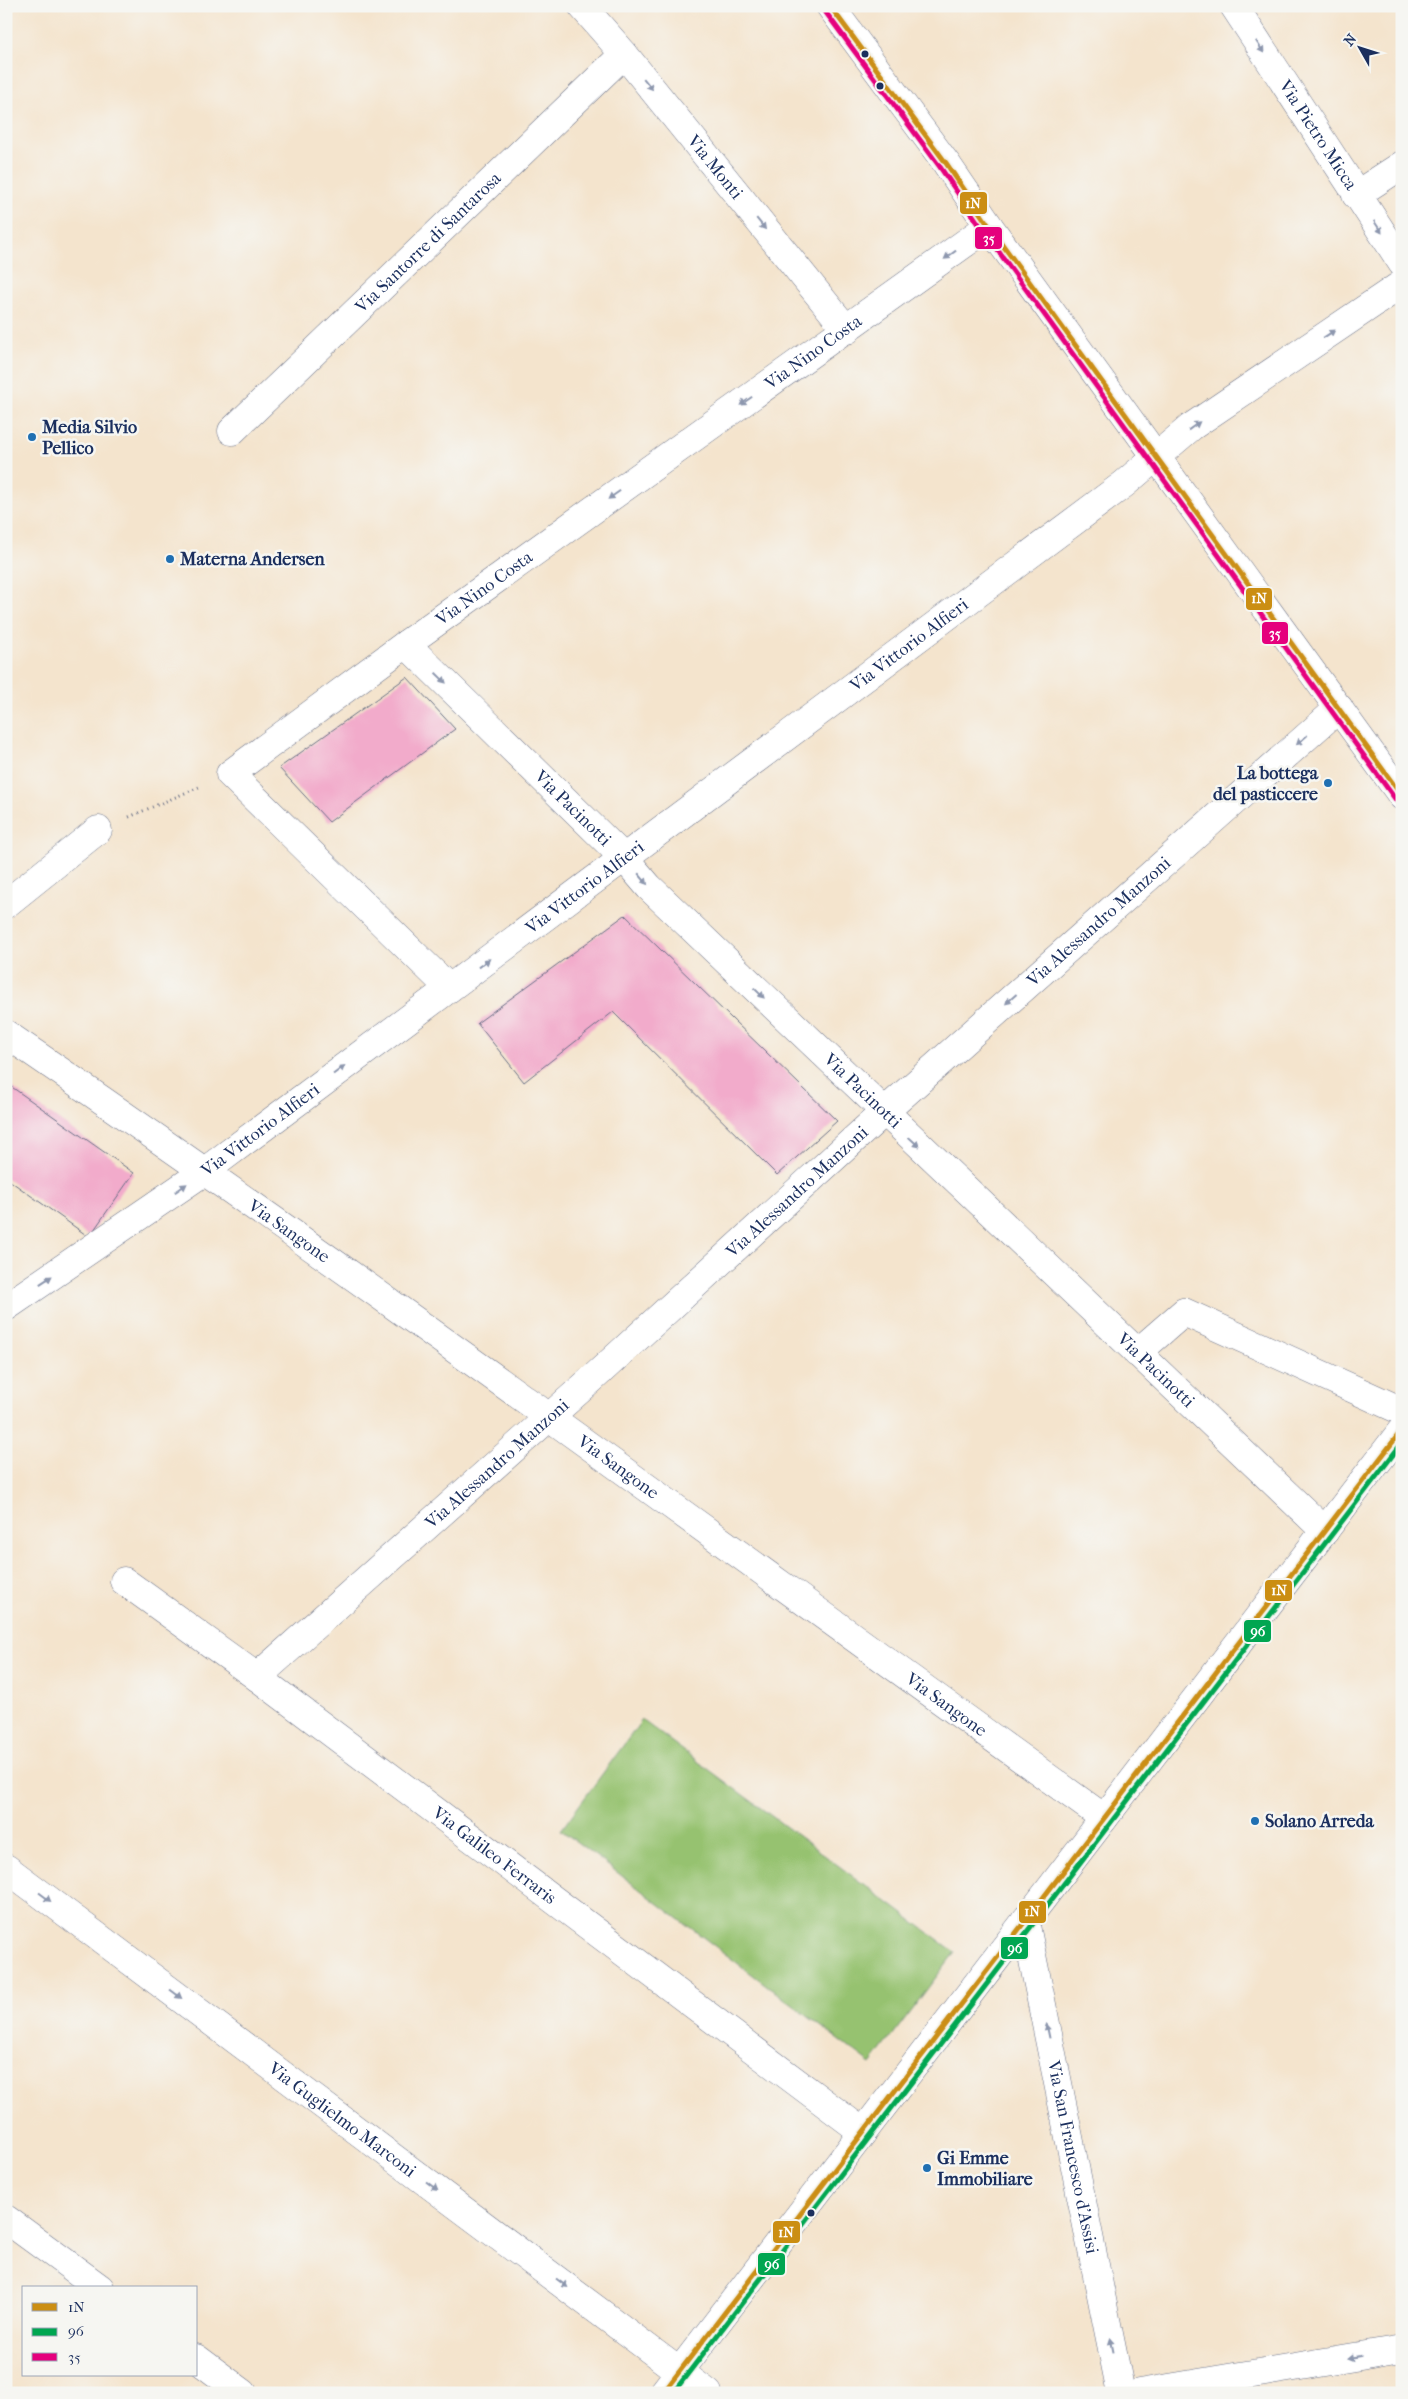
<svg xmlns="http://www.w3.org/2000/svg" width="1408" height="2399" font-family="'IM FELL French Canon',serif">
<rect width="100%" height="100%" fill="#f6f6f2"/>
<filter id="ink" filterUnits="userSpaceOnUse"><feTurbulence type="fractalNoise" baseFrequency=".02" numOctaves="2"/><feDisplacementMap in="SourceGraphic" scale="10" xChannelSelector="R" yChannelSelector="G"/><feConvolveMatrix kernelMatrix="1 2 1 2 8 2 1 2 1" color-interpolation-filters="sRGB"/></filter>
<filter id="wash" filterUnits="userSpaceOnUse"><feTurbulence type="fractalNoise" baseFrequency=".0096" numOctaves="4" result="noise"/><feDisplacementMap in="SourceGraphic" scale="20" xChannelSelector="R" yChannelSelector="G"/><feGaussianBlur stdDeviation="1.12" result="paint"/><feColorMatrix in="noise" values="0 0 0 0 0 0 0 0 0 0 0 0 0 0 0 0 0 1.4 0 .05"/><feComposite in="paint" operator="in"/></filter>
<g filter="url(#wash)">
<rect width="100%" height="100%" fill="#f4e4cd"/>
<!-- green -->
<path fill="#96c26f" stroke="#587866" d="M642,1720l313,232 -84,112 -310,-234z"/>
<g id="blocks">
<!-- building -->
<path fill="#f2abcb" d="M407,677l48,52 -126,93 -50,-54z
M625,915l212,206 -60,54 -164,-163 -89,70 -47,-59z
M6,1083l128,90 -45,64 -83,-59z"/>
</g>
</g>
<g filter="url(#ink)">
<use href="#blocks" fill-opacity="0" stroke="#676e85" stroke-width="1"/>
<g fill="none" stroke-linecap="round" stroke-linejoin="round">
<!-- minor casing -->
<g stroke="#676e85" stroke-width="29">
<g id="minor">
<path id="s1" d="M582,6l42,48 223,276"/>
<path id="s2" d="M1234,6l168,257"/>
<path d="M1356,195l46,-30"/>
<path id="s3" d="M232,431l392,-377"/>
<path id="s4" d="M406,644l219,215 24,28 676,644"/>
<path d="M6,904l92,-74"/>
<path id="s5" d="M449,988l-219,-214 176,-130 583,-418"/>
<path id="s6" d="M6,1034c372,254 733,522 1098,784"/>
<path id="s7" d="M6,1307l199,-136 919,-687 67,-57 211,-143"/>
<path d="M1137,1353l47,-41 218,99"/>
<path id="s8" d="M124,1581l133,96 606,455"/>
<path id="s9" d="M257,1677l335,-298 292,-267 455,-404"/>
<path id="s10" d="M6,1868l702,525"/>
<path id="s11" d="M1025,1921l96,472"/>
<path d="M6,2219l94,69"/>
<path d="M196,2358l47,35"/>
<path d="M663,2393l739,-963"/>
<path d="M1139,2393l263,-44"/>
</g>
</g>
<!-- major casing -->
<g stroke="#676e85" stroke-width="29">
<path id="major" d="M830,6l116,157 43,63 413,570"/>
</g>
<!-- path -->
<path stroke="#676e85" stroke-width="3" stroke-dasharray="1 4" stroke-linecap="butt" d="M129,817l70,-30"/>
<!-- minor -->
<use href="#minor" stroke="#fff" stroke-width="28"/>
<!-- major -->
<use href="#major" stroke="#fff" stroke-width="28"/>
<!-- bus-1 casing -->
<g stroke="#f6f6f2" stroke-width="9">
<path id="bus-1" d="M830,6l116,157 43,63 413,570
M663,2393l739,-963"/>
</g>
<!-- bus-2 casing -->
<g stroke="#f6f6f2" stroke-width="9">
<path id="bus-2" d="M673,2393l729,-950"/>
</g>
<!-- bus-3 casing -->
<g stroke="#f6f6f2" stroke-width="9">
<path id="bus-3" d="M824,10l116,157 43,63 413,570"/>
</g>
<!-- bus-1 -->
<use href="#bus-1" stroke="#cb8e13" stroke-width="5"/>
<!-- bus-2 -->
<use href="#bus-2" stroke="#00a651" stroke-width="5"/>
<!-- bus-3 -->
<use href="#bus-3" stroke="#e5007d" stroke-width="5"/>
</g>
<!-- one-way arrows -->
<defs><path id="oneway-solid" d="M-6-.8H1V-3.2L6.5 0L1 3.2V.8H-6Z" transform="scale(1.25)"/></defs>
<g fill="#8d97ae">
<use href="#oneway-solid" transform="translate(1260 47) rotate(57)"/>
<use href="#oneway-solid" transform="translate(648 84) rotate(51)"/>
<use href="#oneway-solid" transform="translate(761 224) rotate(51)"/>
<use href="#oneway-solid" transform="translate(1378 227) rotate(56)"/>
<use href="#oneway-solid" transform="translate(950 255) rotate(144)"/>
<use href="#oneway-solid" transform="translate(1329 334) rotate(-34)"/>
<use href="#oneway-solid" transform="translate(746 401) rotate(145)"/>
<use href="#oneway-solid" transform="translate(1194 426) rotate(-36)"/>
<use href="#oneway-solid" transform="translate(614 495) rotate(145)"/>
<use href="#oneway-solid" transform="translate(441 678) rotate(44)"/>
<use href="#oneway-solid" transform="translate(1302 740) rotate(139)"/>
<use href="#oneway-solid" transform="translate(643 879) rotate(50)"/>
<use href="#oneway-solid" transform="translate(484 963) rotate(-36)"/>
<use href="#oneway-solid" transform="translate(759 993) rotate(44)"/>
<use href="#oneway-solid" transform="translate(1011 999) rotate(138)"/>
<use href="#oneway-solid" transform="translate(339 1070) rotate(-37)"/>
<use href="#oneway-solid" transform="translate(914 1142) rotate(43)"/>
<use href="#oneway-solid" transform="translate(181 1188) rotate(-35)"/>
<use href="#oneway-solid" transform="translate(46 1280) rotate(-34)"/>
<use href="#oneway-solid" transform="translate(45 1897) rotate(37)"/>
<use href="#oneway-solid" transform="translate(176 1994) rotate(37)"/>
<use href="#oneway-solid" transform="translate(1048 2031) rotate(-102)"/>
<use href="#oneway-solid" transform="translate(432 2186) rotate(37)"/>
<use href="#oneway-solid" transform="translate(562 2283) rotate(37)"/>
<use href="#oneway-solid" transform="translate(1112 2345) rotate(-102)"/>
<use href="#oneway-solid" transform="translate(1354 2357) rotate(171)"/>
</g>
</g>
<!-- markers -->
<g fill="#1b2f5e" stroke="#f6f6f2" stroke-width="2">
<circle cx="865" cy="54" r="4.5"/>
<circle cx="880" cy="86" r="4.5"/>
<circle cx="811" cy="2213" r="4.5"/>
</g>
<g fill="#1f6fb2" stroke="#f6f6f2" stroke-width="2">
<circle cx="32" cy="437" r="5"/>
<circle cx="170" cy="559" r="5"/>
<circle cx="1328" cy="783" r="5"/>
<circle cx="1255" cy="1821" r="5"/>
<circle cx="927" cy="2168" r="5"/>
</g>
<g text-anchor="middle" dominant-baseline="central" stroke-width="5" stroke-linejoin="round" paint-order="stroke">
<!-- street labels -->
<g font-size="18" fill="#1b2f5e" stroke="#f6f6f2">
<text stroke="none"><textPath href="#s2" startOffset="154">Via Pietro Micca</textPath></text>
<text stroke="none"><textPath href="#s1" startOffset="209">Via Monti</textPath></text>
<text stroke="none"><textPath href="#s3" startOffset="272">Via Santorre di Santarosa</textPath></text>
<text stroke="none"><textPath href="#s5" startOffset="1026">Via Nino Costa</textPath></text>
<text stroke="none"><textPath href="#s5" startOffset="621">Via Nino Costa</textPath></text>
<text stroke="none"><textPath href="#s7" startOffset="1120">Via Vittorio Alfieri</textPath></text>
<text stroke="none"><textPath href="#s4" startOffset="234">Via Pacinotti</textPath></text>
<text stroke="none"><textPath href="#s7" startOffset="715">Via Vittorio Alfieri</textPath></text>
<text stroke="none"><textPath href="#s9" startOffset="1131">Via Alessandro Manzoni</textPath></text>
<text stroke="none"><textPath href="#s4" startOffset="639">Via Pacinotti</textPath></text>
<text stroke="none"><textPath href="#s7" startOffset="310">Via Vittorio Alfieri</textPath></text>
<text stroke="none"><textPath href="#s9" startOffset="726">Via Alessandro Manzoni</textPath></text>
<text stroke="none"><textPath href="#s6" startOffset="345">Via Sangone</textPath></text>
<text stroke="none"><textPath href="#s4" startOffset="1044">Via Pacinotti</textPath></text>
<text stroke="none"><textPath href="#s9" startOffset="321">Via Alessandro Manzoni</textPath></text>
<text stroke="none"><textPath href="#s6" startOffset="750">Via Sangone</textPath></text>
<text stroke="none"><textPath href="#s6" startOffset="1155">Via Sangone</textPath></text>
<text stroke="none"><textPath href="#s8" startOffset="461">Via Galileo Ferraris</textPath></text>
<text stroke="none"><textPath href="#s10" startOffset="420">Via Guglielmo Marconi</textPath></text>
<text stroke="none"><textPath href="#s11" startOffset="241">Via San Francesco d'Assisi</textPath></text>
</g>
<!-- poi labels -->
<g font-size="18" font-weight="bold" fill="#1b2f5e" stroke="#f6f6f2" text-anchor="start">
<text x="42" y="427">Media Silvio<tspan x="42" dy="21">Pellico</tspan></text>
<text x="180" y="559">Materna Andersen</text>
<text x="1318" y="773" text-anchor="end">La bottega<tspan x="1318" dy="21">del pasticcere</tspan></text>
<text x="1265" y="1821">Solano Arreda</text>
<text x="937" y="2158">Gi Emme<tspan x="937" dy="21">Immobiliare</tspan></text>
</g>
</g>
<g stroke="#f6f6f2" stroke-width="2">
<rect x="959" y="191" width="29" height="24" rx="5" fill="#cb8e13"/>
<rect x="974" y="226" width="29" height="24" rx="5" fill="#e5007d"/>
<rect x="1245" y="587" width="28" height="24" rx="5" fill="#cb8e13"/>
<rect x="1261" y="621" width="28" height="24" rx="5" fill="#e5007d"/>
<rect x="1264" y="1579" width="29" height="23" rx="5" fill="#cb8e13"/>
<rect x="1243" y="1619" width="29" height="24" rx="5" fill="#00a651"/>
<rect x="1018" y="1900" width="29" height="24" rx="5" fill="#cb8e13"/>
<rect x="1000" y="1936" width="29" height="24" rx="5" fill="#00a651"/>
<rect x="772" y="2220" width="29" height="24" rx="5" fill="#cb8e13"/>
<rect x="757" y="2252" width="29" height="24" rx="5" fill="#00a651"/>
</g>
<g font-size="14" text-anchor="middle" font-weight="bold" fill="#fff">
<text x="973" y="208">1N</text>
<text x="989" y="243">35</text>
<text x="1259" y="603">1N</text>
<text x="1275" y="638">35</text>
<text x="1279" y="1595">1N</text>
<text x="1258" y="1636">96</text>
<text x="1032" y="1916">1N</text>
<text x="1015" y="1953">96</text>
<text x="786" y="2237">1N</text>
<text x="772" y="2269">96</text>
</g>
<!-- margin -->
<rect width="1408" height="2399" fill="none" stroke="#f6f6f2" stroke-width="25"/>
<!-- legend -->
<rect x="22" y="2286" width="175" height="90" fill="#f6f6f2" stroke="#9ea6b7"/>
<rect x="32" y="2303" width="25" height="8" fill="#cb8e13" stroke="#9ea6b7"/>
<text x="68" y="2312" font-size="15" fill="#1b2f5e">1N</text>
<rect x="32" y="2328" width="25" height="8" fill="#00a651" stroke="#9ea6b7"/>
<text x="68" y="2336" font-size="15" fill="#1b2f5e">96</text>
<rect x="32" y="2353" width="25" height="8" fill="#e5007d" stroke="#9ea6b7"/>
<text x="68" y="2362" font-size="15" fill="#1b2f5e">35</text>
<!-- north arrow -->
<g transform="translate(1360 48) rotate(309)" stroke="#f6f6f2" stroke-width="4" paint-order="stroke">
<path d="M0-4L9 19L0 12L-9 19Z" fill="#1b2f5e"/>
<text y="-8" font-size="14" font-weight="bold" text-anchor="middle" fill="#1b2f5e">N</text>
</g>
</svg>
